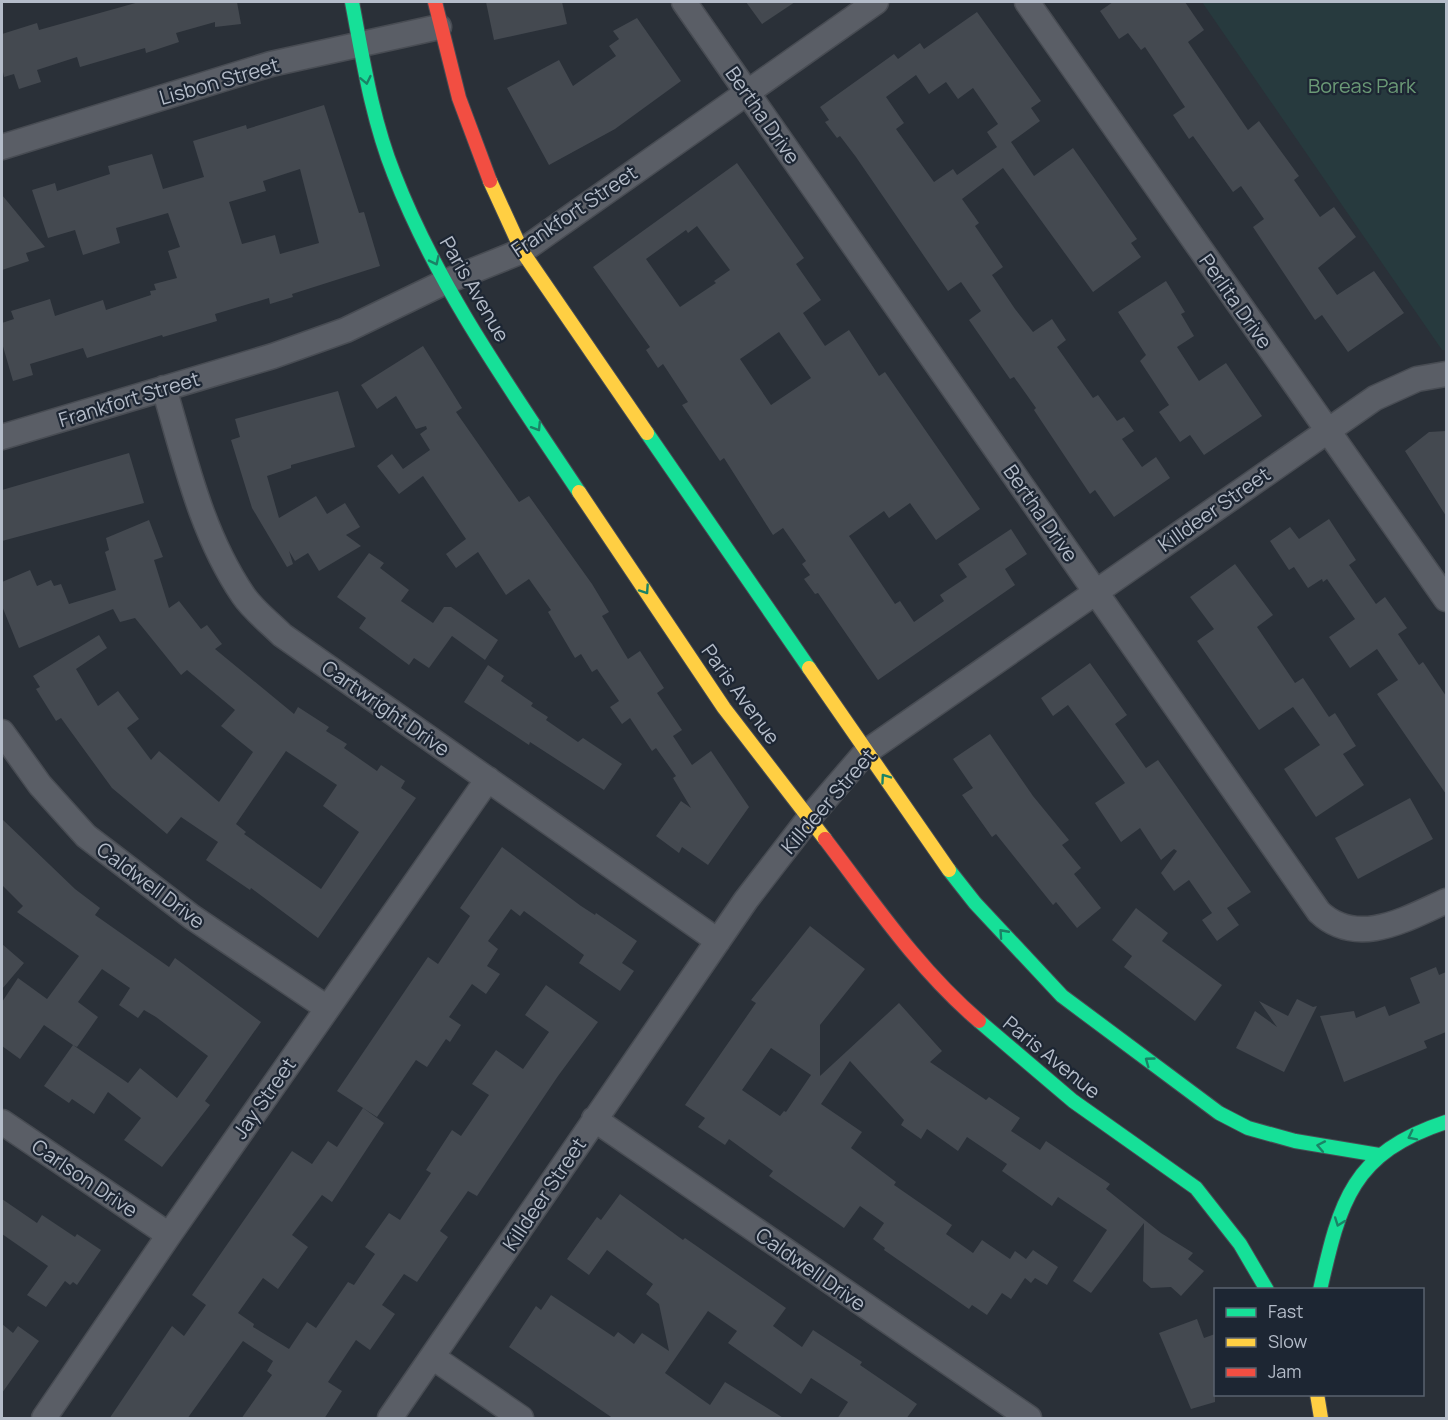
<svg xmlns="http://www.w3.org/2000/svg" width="1448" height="1420" font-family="Manrope,sans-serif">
<rect width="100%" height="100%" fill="#2a3038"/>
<!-- green -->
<path fill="#273a3e" d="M1202,2h244v348h-4z"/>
<!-- building -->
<path fill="#444950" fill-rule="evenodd" d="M139,2h98l4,22 -26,3v-5l-39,11 3,9 -33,11 -1,-5 -65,19 -3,-10 -40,13 4,12 -22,7 -5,-15 -10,3 -2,-10v-33l35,-11 2,7z
M486,2h76l5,22 -73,16z
M746,2h49l-33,22z
M1113,2h72l19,28 -16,12 60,88 11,-9 40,55 -5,4 26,37 14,-10 22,30 -38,31 19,27 37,-24 30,42 -56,39 -26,-37 -7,5 -62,-93 11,-8 -23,-33 -8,6 -40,-56 -4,3 -16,-24 12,-8 -40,-60 -4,3 -13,-17 -9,6 -19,-28z
M977,12l64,89 -10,7 9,13 -29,21 23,34 39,-28 64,91 -6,4 10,14 -48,35 -90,-124 -41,31 17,24 -4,3 28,41 -11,8 23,34 18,23 19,-13 14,21 -9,7 36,51 5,-3 19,26 7,-4 10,14 -12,8 20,28 14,-10 14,21 -56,39 -19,-27 -5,4 -56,-84 2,-2 -22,-31 -4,2 -41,-59 12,-9 -20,-29 -13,9 -92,-134 -16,-21 -3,2 -12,-16 4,-2 -9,-13 74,-53 4,5 22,-16 4,6zM916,75l13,19 17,-12 12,17 15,-11 25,36 -11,8 10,15 -40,28 -4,-6 -19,13 -38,-53 8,-6 -18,-26z
M637,18l44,63 -66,48 -66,36 -42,-77 52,-28 14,26 43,-30 -7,-10 10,-7 -6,-8z
M324,105l35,108 5,-1 16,54 -88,28 1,3 -23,7 -1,-6 -54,16 2,7 -54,16 -1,-2 -75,23 -4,-10 -53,16 3,11 -20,6 -11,-38v-20l12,-4 -3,-8 39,-12 5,17 48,-16 3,10 45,-15 -1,-4 6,-1 -2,-6 23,-6 -9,-27 12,-4 -12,-34 -52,15 4,15 -37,12 -8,-25 -27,8 -16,-48 23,-7 2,8 53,-17 -2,-8 44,-12 11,35 41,-12 -11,-36 53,-16 1,4zM300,169l19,74 -39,11 -5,-19 -33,9 -13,-42 37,-11 -3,-10z
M737,163l67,95 -8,6 25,36 -18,13 22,33 24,-16 30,46 6,-4 95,137 -44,31 -26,-37 -21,15 -5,-7 -35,25 46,68 5,-3 14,21 30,-21 -4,-6 27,-18 -9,-13 53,-35 16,25 -22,15 10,16 -137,95 -60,-87 -3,1 -11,-15 6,-4 -8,-11 4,-3 -23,-33 -10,7 -49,-77 -4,3 -38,-56 6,-3 -25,-38 -5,4 -12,-18 4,-3 -57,-80zM697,226l33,44 -16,11 2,2 -36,24 -34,-48 40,-29 2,3zM779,332l32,46 -40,27 -31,-46z
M2,195l43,52 -19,6 3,8 -27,9z
M1166,281l19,31 -4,2 13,22 -17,11 22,34 27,-18 36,53 -58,39 -14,-20 -10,7 -21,-30 10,-7 -29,-44 6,-6 -28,-43z
M423,346l39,62 -6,4 63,90 10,-6 63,88 17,28 -7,4 26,43 12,-8 24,37 -7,5 25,37 -9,6 19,29 19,-14 38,56 -41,58 -26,-18 -3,6 -23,-17 25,-35 10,7 -18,-30 3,-2 -20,-28 -4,3 -22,-33 -8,6 -12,-17 9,-6 -22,-32 -5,3 -11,-18 -6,4 -27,-46 3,-2 -22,-31 -23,16 -28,-43 -22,16 -10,-14 20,-15 -43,-63 -24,18 -22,-28 15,-12 11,15 27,-19 -10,-16 7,-5 -1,-3 -10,3 -20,-33 -19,13 -16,-24z
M338,391l17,56 -64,18v3l-24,8 12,42 37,-22 11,18 18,-11 15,24 -14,8 15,11 -42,25 -11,-18 -13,8 -6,-10 4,13 -6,3 -35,-59 -21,-68 9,-3 -5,-18z
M1446,431v85l-41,-65 24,-19z
M129,453l15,50 -142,38v-51z
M1329,519l27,41 -7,5 27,39 9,-7 22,31 -9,6 21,31 4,-3 23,34v98l-69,-100 21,-14 -21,-31 -27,19 -21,-31 26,-18 -28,-40 -4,3 -1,-3 -14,9 -14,-21 -5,3 -19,-29 20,-14 9,12z
M149,520l14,37 -9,3 15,48 10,-7 22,28 6,-4 15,19 -7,5 79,65 4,-7 31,20 -3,4 21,13 -3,4 33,23 4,-6 24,16 -4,7 15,10 -98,140 -67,-50 -1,2 -44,-30 12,-18 -37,-25 -14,17 -55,-46 -51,-70 -5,3 -20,-32 4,-2 -7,-11 66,-41 8,13 -31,21 22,37 20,-15 21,28 -12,9 24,32 8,-9 60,51 34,-50 -32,-26 14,-16 -48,-40 -6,5 -46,-57 -15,4 -7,-13 -94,39 -17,-42v-24l28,-12 7,16 14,-6 3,6 7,-2 8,20 47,-14 -11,-38 4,-2 -3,-12zM286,751l51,34 -14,21 36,26 -38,57 -77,-55 2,-2 -10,-8z
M369,553l15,10 -4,5 29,22 -8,11 32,22 11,-16h7l47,33 -13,20 -33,-24 -23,32 -15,-10 -5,7 -50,-37 7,-10 -29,-21z
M1235,564l38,51 -16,12 38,56 8,-5 26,39 6,-4 21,33 -13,8 21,31 -48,32 -32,-48 36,-24 -27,-38 -34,23 -62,-89 17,-12 -24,-32z
M1090,663l37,52 -12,9 31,44 12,-8 93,132 -24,16 12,17 -22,16 -15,-21 10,-7 -23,-33 -15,11 -13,-18 16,-22 -3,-2 -13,11 -21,-32 -19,14 -26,-39 30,-20 -57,-78 -15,11 -12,-18z
M488,665l16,11 -3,5 32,22 -2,3 17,11 -2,3 32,22 5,-4 39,26 -18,26 -74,-48 -1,3 -65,-43z
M990,734l43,62 36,44 -7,5 19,23 -7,6 27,34 -24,20 -21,-26 -3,3 -57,-71 -4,3 -30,-42 11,-7 -20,-29z
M1410,798l23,41 -75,40 -23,-41z
M2,819l73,70 25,19 -5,7 74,52 6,-9 86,64 -56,79 5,4 -48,62 -38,-27 17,-22 -33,-26 -14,22 -22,-15 -3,4 -25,-17 29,-41 -29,-20 -24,34 -18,-13v-44l16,-24 29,21 32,-43 -62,-44 6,-6 -21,-21zM102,969l28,19 -11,17 19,13 6,-8 12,7 52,39 -31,42 -37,-30 -12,15 -55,-38 4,2 21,-30 -20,-15z
M502,847l79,59 14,9 1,-2 41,28 -15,22 12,8 -14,20 -41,-28 5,-8 -60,-44 -4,5 -9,-7 -23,32 10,8 -11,17 13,8 -14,20 -14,-10 -23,33 12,8 -11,17 -4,-3 -19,28 -11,-7 -39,57 -40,-26 91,-134 10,7 32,-48 -10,-8z
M1136,908l32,25 -6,8 60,44 -27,36 -71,-54 8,-11 -20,-16z
M810,926l55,43 -45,56v51l79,-73 43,48 -12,11 56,38 3,-3 31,21 -9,13 29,19 6,-9 64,43 -4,5 55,44 32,20 -5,6 16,12 -23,25 -10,-9 -20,1 -8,-7 1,-58 -53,70 -18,-12 34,-51 -49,-33 -6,9 -50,-35 5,-7 -40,-27 -9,14 -31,-22 -6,10 -20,-14 3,-5 -54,-59 -29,43 41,28 -11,16 45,34 -2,3 58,40 -6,9 27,19 9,-13 28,19 5,-8 11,8 7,-9 25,17 -11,18 -12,-7 -4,5 -6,-5 -14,21 -9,-6 -15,22 -15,-10 -3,4 -85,-59 1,-2 -12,-9 11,-16 -24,-17 -16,22 -75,-52 4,-5 -44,-32 -4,6 -27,-18 7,-9 -20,-13 71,-102 -5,-3zM771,1048l40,27 -25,37 -2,-1 -4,5 -38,-26z
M2,944l22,19 -22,26z
M1436,967l3,8 7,-3v60l-22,9 3,7 -83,34 -24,-66 34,-5 2,7 29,-12 4,10 31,-13 -10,-25z
M546,985l52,37 -40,54 -81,120 -9,-5 -28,40 8,6 -31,45 -13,-8 -22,31 13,9 -25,36 -14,-10 -28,42 14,9 -18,28h-83l31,-44 -5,-4 6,-10 -30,-20 -56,78h-78l63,-93 12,10 22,-31 -14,-10 100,-144 20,13 16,-23 9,6 26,-39 21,15 -52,79 -10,-7 -30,40 16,12 -30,42 -15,-11 -25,35 16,11 -1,3 36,22 18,-27 9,6 32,-46 6,3 21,-31 -10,-7 24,-34 11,7 31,-47 -5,-3 26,-40 9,6 28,-41 -17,-11 24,-34 27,19 26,-37 -24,-17z
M1297,999l16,8 4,-1 -33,66 -48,-24 19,-37 22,16 -18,-26 29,15z
M620,1194l63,46 2,-2 101,70 -13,18 29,21 11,-17 49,32 -2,3 57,39 -11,15h-69l11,-17 -37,-24 -10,16 -73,-51 9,-12 -29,-20 -43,62 45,32 15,-23 60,37h-171l-105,-72 27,-41 5,4 10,-15 63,42 4,-5 16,12 8,-11 27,18 -10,-47 -13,-10 7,-10 -46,-34 -18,25 -22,-16 30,-42 4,3z
M2,1199l35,24 5,-8 33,22 2,-3 24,16 -24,35 -4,-3 -3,3 -5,-4 -19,26 -19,-12 21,-29 -46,-32z
M1197,1319l7,19 11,-4v68l-24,7 -32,-76z
M2,1324l11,9 5,-7 21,15 -37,52z"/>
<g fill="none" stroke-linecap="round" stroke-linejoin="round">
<!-- street casing -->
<g stroke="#484c53" stroke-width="27">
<path id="street" d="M684,2l635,910c38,36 87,7 127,-11
M1027,2l419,597
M2,147l269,-83 168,-37
M164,388c21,71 37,145 79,207 10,15 26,27 39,40l436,306
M2,437l271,-81 73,-26 99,-48 77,-31 354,-249
M2,732l38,53 46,51 106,81 135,91
M594,1119l435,299
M2,1122l167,113
M434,1358l87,60
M44,1418l125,-183 319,-456
M390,1418l356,-518 64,-83 56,-65 509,-354 42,-19 29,-5"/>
</g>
<!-- fast casing -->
<g stroke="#484c53" stroke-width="16">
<path id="fast" d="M352,2c11,58 20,117 42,172 44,114 118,217 185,318
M647,433l162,235
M949,870l26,33 87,93 157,117 29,15 47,13 84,14
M979,1021l94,80 123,87 44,56 27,46
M1320,1290c20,-89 32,-137 126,-168"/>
</g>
<!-- slow casing -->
<g stroke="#484c53" stroke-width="16">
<path id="slow" d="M490,181l32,70 125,182
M579,492l145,216 101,131
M809,668l140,202
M1317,1394l4,24"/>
</g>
<!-- jam casing -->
<g stroke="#484c53" stroke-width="16">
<path id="jam" d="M435,2l24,96 31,83
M825,839c48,63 93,130 154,182"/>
</g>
<!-- street -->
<use href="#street" stroke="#5a5e66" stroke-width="24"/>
<!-- fast -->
<use href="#fast" stroke="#16e098" stroke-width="14"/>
<!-- slow -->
<use href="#slow" stroke="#ffcf43" stroke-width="14"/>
<!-- jam -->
<use href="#jam" stroke="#f24e42" stroke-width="14"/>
</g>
<!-- one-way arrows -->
<defs><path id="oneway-chevron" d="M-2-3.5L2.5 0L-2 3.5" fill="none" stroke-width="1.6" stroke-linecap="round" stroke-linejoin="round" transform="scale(1.5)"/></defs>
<g stroke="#1a8366">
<use href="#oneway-chevron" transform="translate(366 80) rotate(78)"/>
<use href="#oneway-chevron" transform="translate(435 261) rotate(64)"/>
<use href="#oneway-chevron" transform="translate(537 427) rotate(58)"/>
<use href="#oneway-chevron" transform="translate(645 590) rotate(56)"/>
<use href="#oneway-chevron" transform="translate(885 778) rotate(-125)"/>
<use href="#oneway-chevron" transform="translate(1003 933) rotate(-132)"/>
<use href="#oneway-chevron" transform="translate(1149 1061) rotate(-144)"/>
<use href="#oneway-chevron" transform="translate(1412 1136) rotate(153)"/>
<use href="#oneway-chevron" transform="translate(1321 1146) rotate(-169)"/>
<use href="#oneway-chevron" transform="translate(1339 1222) rotate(110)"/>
</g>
<g text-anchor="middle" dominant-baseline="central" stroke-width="4.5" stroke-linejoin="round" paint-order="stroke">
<!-- street labels -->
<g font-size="20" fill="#b4bcc9" stroke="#1d2633">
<text transform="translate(219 81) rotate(-16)">Lisbon Street</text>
<text transform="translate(763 115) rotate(55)">Bertha Drive</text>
<text transform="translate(574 211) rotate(-34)">Frankfort Street</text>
<text transform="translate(475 289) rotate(60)">Paris Avenue</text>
<text transform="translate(1236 301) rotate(55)">Perlita Drive</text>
<text transform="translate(129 399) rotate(-17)">Frankfort Street</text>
<text transform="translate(1214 509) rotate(-35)">Killdeer Street</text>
<text transform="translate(1041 513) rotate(55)">Bertha Drive</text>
<text transform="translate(741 694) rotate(54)">Paris Avenue</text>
<text transform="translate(386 708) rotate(35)">Cartwright Drive</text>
<text transform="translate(828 801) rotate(-49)">Killdeer Street</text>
<text transform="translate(151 885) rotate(37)">Caldwell Drive</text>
<text transform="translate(1052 1057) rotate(39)">Paris Avenue</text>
<text transform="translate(264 1098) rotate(-55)">Jay Street</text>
<text transform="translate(85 1178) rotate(34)">Carlson Drive</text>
<text transform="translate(544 1194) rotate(-56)">Killdeer Street</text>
<text transform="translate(811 1269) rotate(35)">Caldwell Drive</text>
</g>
<!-- park labels -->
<g font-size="20" fill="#6b9a76" stroke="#1d2633">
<text x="1362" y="85">Boreas Park</text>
</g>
</g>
<!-- border -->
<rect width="1448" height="1420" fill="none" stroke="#b4bcc9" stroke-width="6"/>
<!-- legend -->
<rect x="1214" y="1288" width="210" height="108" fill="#1d2633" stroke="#59626f" stroke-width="1.5"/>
<rect x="1226" y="1308" width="30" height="9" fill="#16e098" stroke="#59626f" stroke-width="1.5"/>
<text x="1268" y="1318" font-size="18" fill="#b4bcc9">Fast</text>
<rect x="1226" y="1338" width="30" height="9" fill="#ffcf43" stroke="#59626f" stroke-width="1.5"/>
<text x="1268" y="1348" font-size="18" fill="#b4bcc9">Slow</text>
<rect x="1226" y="1368" width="30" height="9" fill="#f24e42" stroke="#59626f" stroke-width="1.5"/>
<text x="1268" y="1378" font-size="18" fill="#b4bcc9">Jam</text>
</svg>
